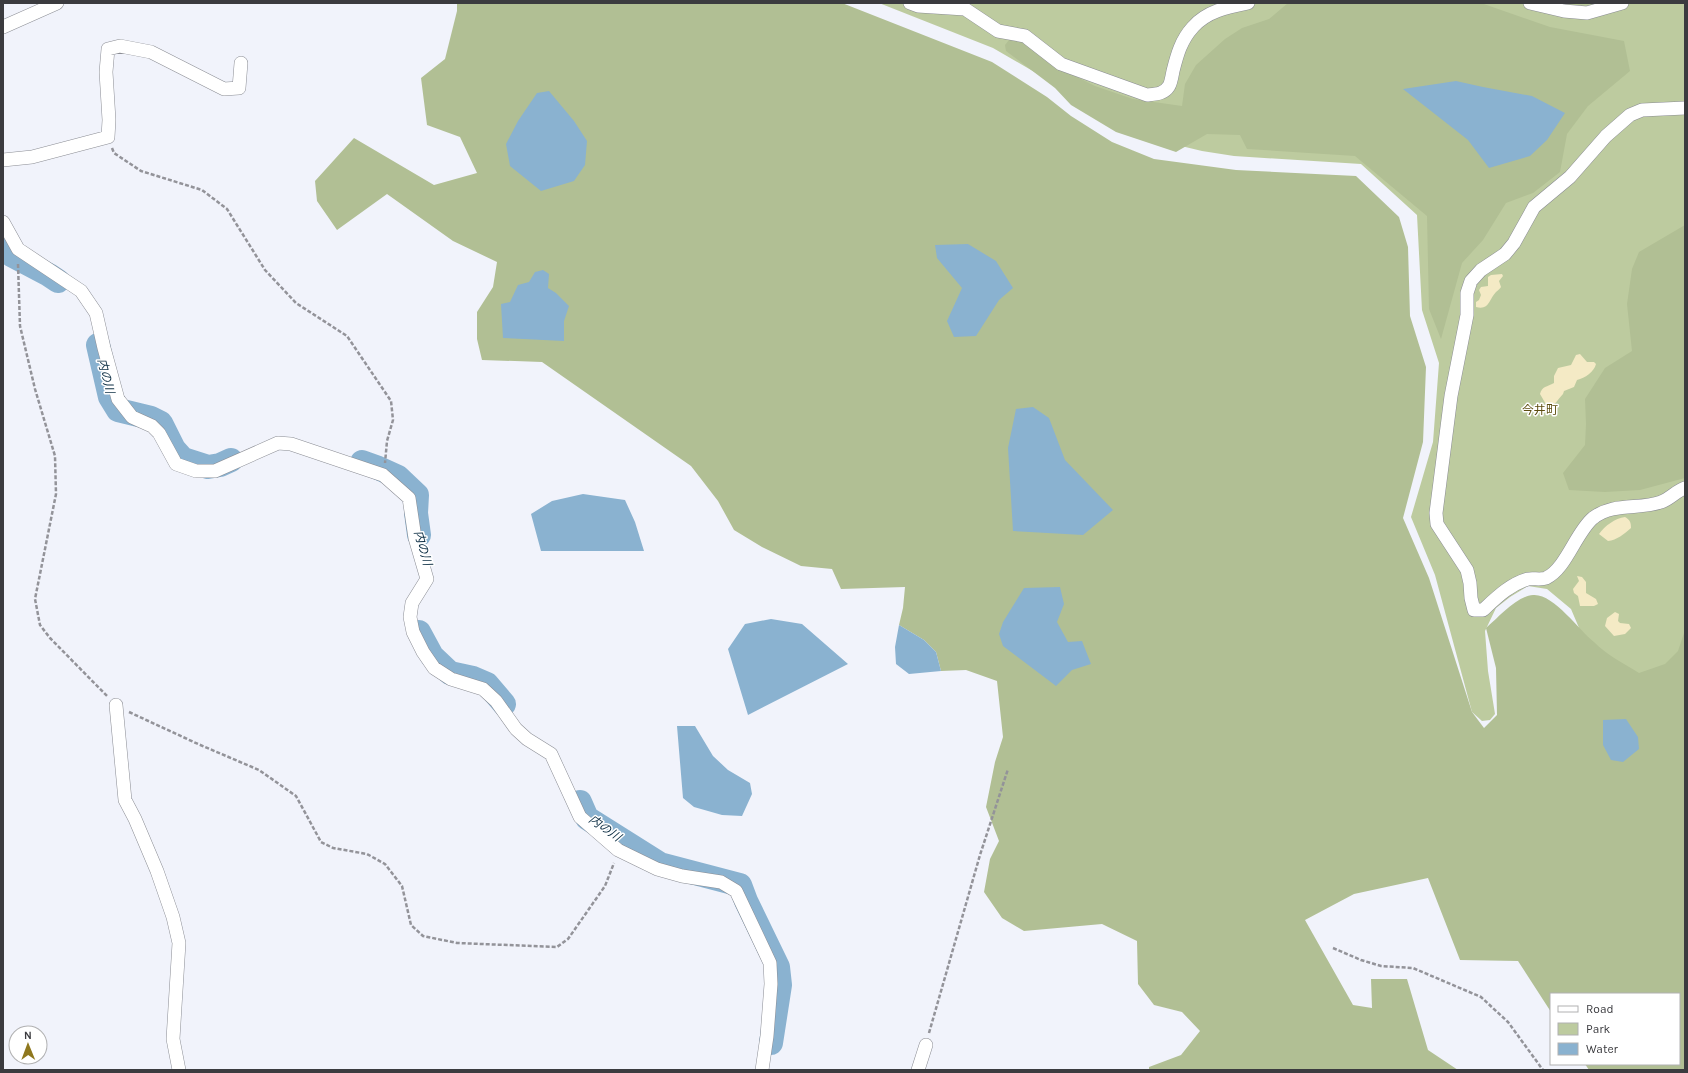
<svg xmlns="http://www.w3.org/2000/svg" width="1688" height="1073" font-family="Karla,'Noto Sans JP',sans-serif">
<rect width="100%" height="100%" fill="#f1f3fb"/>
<!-- green -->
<path fill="#bdcb9f" d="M879,3h806v676l-19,10 -78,-40 -17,-40 -24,-20 -19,-3 -18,11 -14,11 -11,23 3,40 7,43 -5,6 -8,1 -10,-9 -37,-137 -24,-58 22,-75 6,-79 -17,-53 -5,-95 -56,-51 -127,-8 -32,-5 -54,-13 -155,-90z"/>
<!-- forest -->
<path fill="#b1bf94" d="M457,3h385l150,59 55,35 24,19 41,26 42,17 82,11 120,6 43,41 9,30 2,69 16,51 -3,75 -20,76 26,60 43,134 12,16 13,-13 -1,-47 -10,-40c12,-10 31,-32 47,-33 20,-2 46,35 61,47 13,13 29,21 45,31l26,-9 13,-13 7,-21v440h-96l-4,-6h94v-70h-128v18l-33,-51 -58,-1 -32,-82 -74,16 -49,26 48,85 19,3 -1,-29h36l21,71 30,20h-309v-3l32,-12 19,-24 -18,-19 -28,-7 -16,-21 -1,-43 -35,-17 -78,7 -22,-13 -18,-26 6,-33 9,-18 -13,-34 9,-45 8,-25 -6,-56 -31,-11 -25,1 -5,-19 -12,-12 -25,-15 4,-17 2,-21 -64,2 -9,-20 -31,-3 -39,-19 -28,-17 -16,-29 -27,-35 -149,-104 -60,-2 -5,-21v-27l16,-25 4,-25 -44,-21 -66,-47 -50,36 -20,-29 -2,-20 39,-43 80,47 43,-12 -17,-36 -33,-12 -6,-47 24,-19 12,-48z
M1288,3h193l69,24 74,14 6,30 -42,35 -21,28 -7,38 -27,21 -27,10 -23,37 -21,23 -21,76 -12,-30 -2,-93 -72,-60 -108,-7 -7,-14 -33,-1 -31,18 -60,-20 -45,-27 -16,-17 -49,-37 -1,-6 4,-5h11l41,29 34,17 38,13 49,7 3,-22 11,-19 29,-26 17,-11 27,-9z
M1685,225v253l-45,12 -35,2 -36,-2 -6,-17 22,-28 1,-21 -1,-25 20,-31 27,-17 -5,-47 5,-35 7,-17z"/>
<!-- sand -->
<path fill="#f4eac5" d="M1502,274l1,2 -4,5 2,6c-1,2 -3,3 -5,5 -7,7 -7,19 -20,15v-5l3,-2 2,-5 -2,-5 2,-3 7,-1v-9l3,-2z
M1580,354l7,8h7l2,2c-2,8 -11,14 -19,16l-3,7 -10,4 -1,3c-6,6 -8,13 -16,12l-7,-12c2,-8 7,-7 14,-11v-7l4,-8 13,-3 5,-10z
M1625,517c5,3 6,5 6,11 -7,6 -14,12 -23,13l-9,-7c6,-8 16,-16 26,-17z
M1577,576l5,1 4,5v11l10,6 2,5 -4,2h-14l-2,-10 -4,-3 -1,-4 6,-8z
M1615,612l4,2 -1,7 2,2 9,1 2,4 -6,6 -11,2 -9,-10 2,-8z"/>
<!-- water -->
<path fill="#8ab2d0" d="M1456,81l27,6 49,9 33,17 -18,27 -17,16 -41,12 -21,-28 -65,-51z
M549,91l25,30 13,20 -2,24 -11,16 -33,10 -31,-25 -4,-22 12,-23 19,-28z
M968,244l28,17 17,27 -14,12 -23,36 -22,1 -7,-16 15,-33 -25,-30 -2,-13z
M543,270l6,4 -1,14 8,5 13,13 -5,15v20l-61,-3 -2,-34 9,-2 8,-17 11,-3 6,-10z
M1033,407l16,11 16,42 48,50 -30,25 -70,-4 -5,-83 8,-39z
M583,494l42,6 10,22 9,29h-103l-10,-37 21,-13z
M1060,587l4,17 -7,18 11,20 14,-1 9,23 -19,6 -16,16 -53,-40 -4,-12 4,-12 21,-34z
M771,619l31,5 46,40 -100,51 -20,-66 17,-25z
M899,625l25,15 12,12 5,19 -32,3 -13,-10 -1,-17z
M1626,719l12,18 1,12 -16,13 -12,-2 -8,-15v-25z
M677,726h18l18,30 15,14 22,13 2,11 -10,22 -20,-1 -28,-8 -11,-9z"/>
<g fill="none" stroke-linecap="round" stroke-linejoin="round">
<!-- river -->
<path stroke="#8ab2d0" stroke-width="24" d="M3,234l8,21 38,20 9,6
M98,345l12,52 8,13 33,8 10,5 13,26 9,10 25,8 12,-2 11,-5
M362,462l14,5 22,10 19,18 -1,18 3,22
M419,632l13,24 18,17 23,5 14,6 17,20
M580,802l7,16 73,46 80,21 6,16 32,66 2,18 -9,58"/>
<!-- minor casing -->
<g stroke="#8b8d94" stroke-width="14">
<path id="minor" d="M910,3l8,3 47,3 33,22 27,5 36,28 86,31c9,-1 17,-1 22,-9 2,-3 3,-10 4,-15 4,-16 8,-31 20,-44 14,-16 35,-20 55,-24
M1530,3l34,8 23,2 35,-10
M3,27l54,-24
M1685,108l-43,2 -12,5 -24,21 -36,41 -36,30 -20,36 -9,11 -24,16 -10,11 -4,12v22l-16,81 -15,117 1,11 30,46 3,13 1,15 3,12h9c13,-12 27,-26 45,-31 5,-1 13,1 18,-1 20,-9 30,-46 47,-60 21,-16 46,-8 68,-16 9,-3 15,-11 24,-14
M3,160l29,-3 76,-20 1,-17 -3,-48 2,-23 12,-3 31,6 73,37 15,-1 2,-25
M3,222l15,27 63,42 15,22 8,35 14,51 14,18 20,9 7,7 17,31 20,7h19l63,-28 13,1 92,31 26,23 6,40 12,41 -15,24 -2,14 3,15 10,20 11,16 17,11 32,10 13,12 20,28 11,10 24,15 29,63 38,33 39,19 25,7 39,6 15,9 34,72 1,21 -4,52 -5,34
M116,705l9,95 10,19 22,52 16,46 6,26 -6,96 6,31
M918,1070l8,-25"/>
</g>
<!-- path -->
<path stroke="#939399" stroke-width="2.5" stroke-dasharray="4 2" stroke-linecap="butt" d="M112,148l2,5 27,18 61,19 25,19 38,61 31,33 51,33 44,65 2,19 -6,21 -2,22
M18,264l2,62 15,63 20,67 1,38 -21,105 5,26 10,13 57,58
M129,712l69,32 61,26 37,26 25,46 12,6 34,6 18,10 17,22 9,39 12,11 34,7 100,4 11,-8 37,-53 9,-23
M1333,948l28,12 20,6 32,2 68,29 27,25 35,48
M929,1033l51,-178 28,-86"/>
<!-- minor -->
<use href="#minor" stroke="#fff" stroke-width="13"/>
</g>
<g text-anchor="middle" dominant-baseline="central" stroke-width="3" stroke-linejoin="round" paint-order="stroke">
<!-- water labels -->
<g font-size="12" font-style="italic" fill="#0a2c42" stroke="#fff">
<text transform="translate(106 376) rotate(76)">内の川</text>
<text transform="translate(423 548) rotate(74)">内の川</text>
<text transform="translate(605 828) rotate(35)">内の川</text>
</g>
<!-- neighbourhood labels -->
<g font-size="12" fill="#5e4e10" stroke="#fff">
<text x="1540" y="410">今井町</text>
</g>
</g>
<!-- border -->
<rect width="1688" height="1073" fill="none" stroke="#3b3b3f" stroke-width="8"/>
<!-- legend -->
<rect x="1550" y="993" width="130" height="72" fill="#ffffff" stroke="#b1b1b2"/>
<rect x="1558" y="1006" width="20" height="6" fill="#ffffff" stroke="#b1b1b2"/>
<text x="1586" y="1013" font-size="12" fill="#3b3b3f">Road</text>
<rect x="1558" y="1023" width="20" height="12" fill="#bdcb9f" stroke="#b1b1b2"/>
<text x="1586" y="1033" font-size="12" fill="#3b3b3f">Park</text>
<rect x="1558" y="1043" width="20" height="12" fill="#8ab2d0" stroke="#b1b1b2"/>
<text x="1586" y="1053" font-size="12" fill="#3b3b3f">Water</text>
<!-- north arrow -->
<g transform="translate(28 1045) rotate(359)"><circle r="19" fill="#ffffff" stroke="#b1b1b2"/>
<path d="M0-3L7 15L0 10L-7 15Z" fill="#8f781e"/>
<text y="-6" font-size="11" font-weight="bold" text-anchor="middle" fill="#3b3b3f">N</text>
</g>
</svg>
